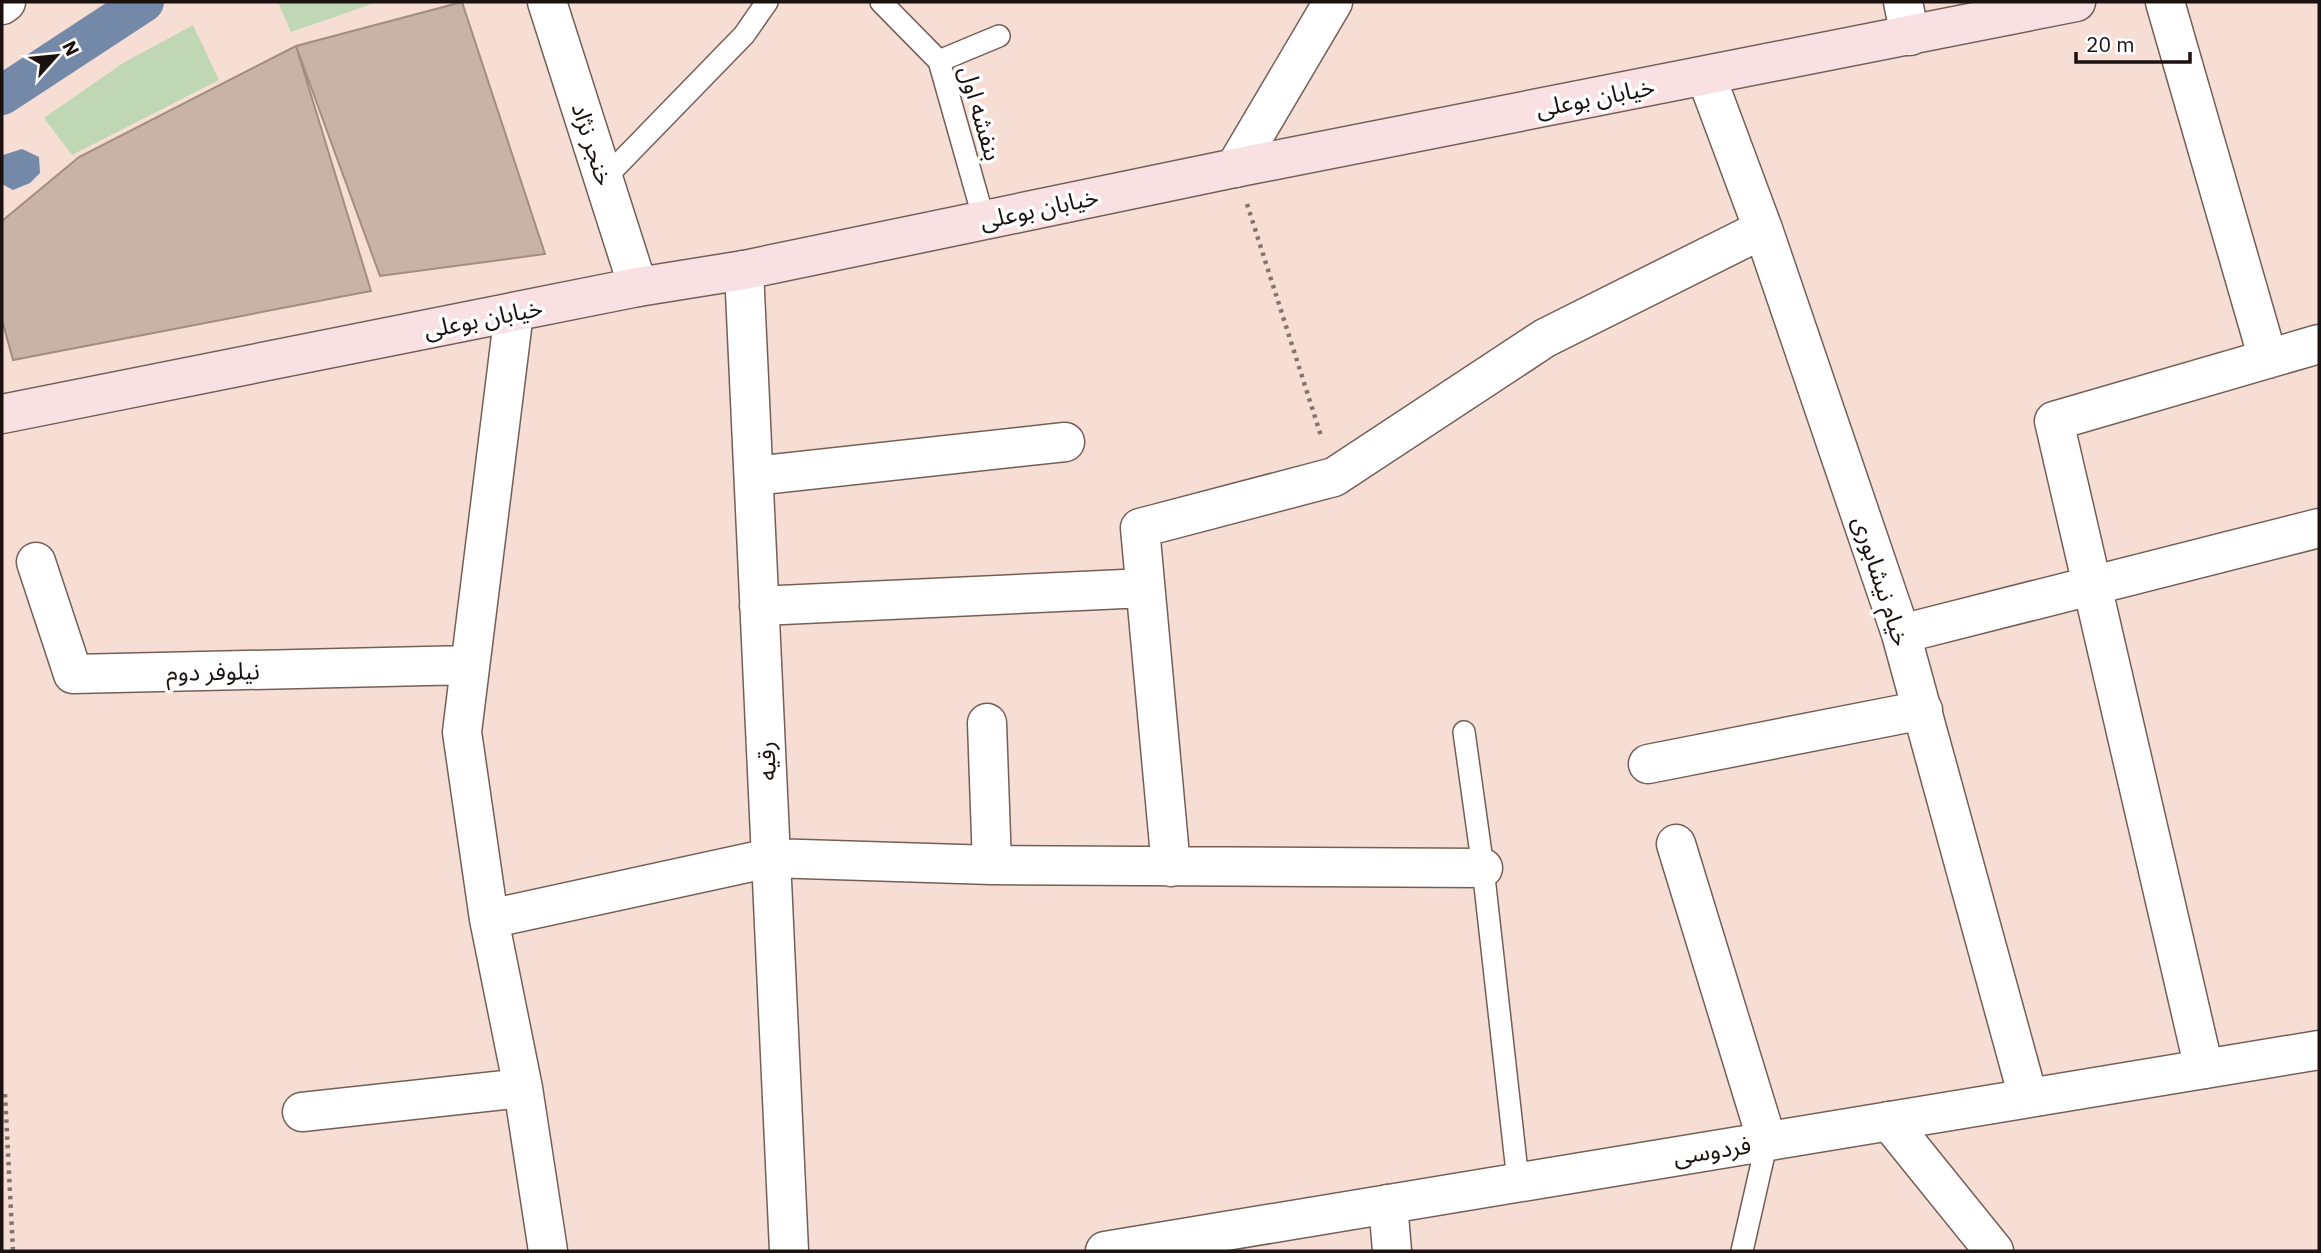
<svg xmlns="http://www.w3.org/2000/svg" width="2321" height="1253" font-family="'IBM Plex Sans','Noto Sans Arabic',sans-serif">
<rect width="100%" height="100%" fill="#f7ded4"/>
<!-- green -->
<path fill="#c0d7b5" d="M278,2h100l-87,30z
M193,25l26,55 -147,75 -28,-37 79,-55z"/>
<!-- water -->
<path fill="#7488a8" d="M22,149l17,8 1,16 -10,10 -17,7 -11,-6 1,-29z"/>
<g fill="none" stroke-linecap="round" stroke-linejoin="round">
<!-- canal -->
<path stroke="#7488a8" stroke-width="40" d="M2,95l142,-93"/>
</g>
<!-- building -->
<path fill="#c8b3a6" stroke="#a28d81" stroke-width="2" d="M462,2l83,252 -165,22 -84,-230z
M296,46l75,245 -358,69 -11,-40v-99l77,-64z"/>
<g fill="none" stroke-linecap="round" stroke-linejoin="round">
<!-- service casing -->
<g stroke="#745f57" stroke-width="24">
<path id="service" d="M881,2l58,59 45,159
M939,61l60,-25
M604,179l140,-144 23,-33
M1464,732l19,136 35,313
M1742,1251l25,-110"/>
</g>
<!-- minor casing -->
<g stroke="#745f57" stroke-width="41">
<path id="minor" d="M1903,2l7,34
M2165,2l103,357
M2,5l4,-3
M1706,76l57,153 138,405 127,463
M1235,168l98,-166
M744,270l45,981
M514,312l-52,420 27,187 34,169 25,163
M754,476l311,-34
M36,562l37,112 397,-9
M759,606l386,-18
M1901,634l418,-106
M987,723l5,142
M1648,764l275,-54
M1676,844l91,297
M1171,867l-31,-339 194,-51 211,-139 218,-109
M489,919l281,-61 222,7 491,3
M2204,1069l-150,-648 265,-77
M302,1112l221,-24
M1889,1121l105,130
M1388,1204l4,47"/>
</g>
<!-- tertiary casing -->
<g stroke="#745f57" stroke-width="41">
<path id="tertiary" d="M547,2l91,285
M1105,1251l1214,-201"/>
</g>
<!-- secondary casing -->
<g stroke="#745f57" stroke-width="41">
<path id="secondary" d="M2,414l636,-127 106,-17 491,-102 841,-166"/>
</g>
<!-- path -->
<path stroke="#85746e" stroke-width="4.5" stroke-dasharray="3.5 5" stroke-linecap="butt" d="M1247,204l75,235
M5,1094l8,157"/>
<!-- service -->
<use href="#service" stroke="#fff" stroke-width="21"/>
<!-- minor -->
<use href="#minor" stroke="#fff" stroke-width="38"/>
<!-- tertiary -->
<use href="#tertiary" stroke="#fff" stroke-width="38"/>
<!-- secondary -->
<use href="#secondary" stroke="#f9e0e3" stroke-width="38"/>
</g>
<g text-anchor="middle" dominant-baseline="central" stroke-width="7" stroke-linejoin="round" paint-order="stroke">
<!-- street labels -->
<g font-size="24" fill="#1b120f" stroke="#fff">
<text transform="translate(1595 97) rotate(-11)">خیابان بوعلی</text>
<text transform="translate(981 113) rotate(74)">بنفشه اول</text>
<text transform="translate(593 144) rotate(72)">خنجر نژاد</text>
<text transform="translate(1039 208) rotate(-12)">خیابان بوعلی</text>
<text transform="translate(483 318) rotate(-11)">خیابان بوعلی</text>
<text transform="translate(1882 581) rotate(72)">خیام نیشابوری</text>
<text transform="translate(213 671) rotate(-1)">نیلوفر دوم</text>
<text transform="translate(766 761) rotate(-93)">رقیه</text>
<text transform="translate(1712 1150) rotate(-9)">فردوسی</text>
</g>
</g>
<!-- border -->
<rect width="2321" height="1253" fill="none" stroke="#1b120f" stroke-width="7"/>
<!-- north arrow -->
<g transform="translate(56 56) rotate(63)" stroke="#ffffff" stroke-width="5" paint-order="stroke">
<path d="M0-5L12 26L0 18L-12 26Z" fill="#1b120f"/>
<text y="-10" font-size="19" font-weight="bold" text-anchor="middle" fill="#1b120f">N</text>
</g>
<!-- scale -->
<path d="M2076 52v10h114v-10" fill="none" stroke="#1b120f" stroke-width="3.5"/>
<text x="2086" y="52" font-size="21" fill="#1b120f" stroke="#ffffff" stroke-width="5" paint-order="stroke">20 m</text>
</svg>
